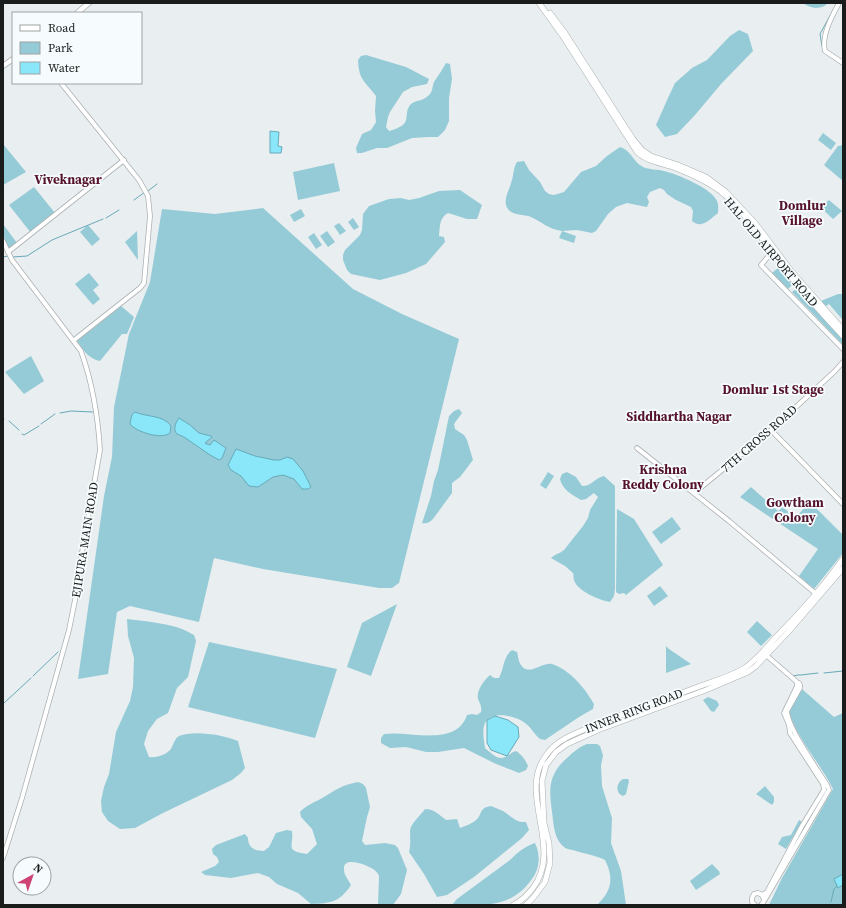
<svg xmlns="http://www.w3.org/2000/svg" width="846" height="908" font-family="'Source Serif 4',serif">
<rect width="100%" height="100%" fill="#e9eef0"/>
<!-- green -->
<path fill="#95cbd7" d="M803,3h25c-6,7 -18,6 -25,0z
M739,30l9,4 5,17 -32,33 -26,31 -18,19 -12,3 -9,-12 12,-27 7,-15 17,-15 15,-8 23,-24z
M366,55l40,12 23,12 -2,5 -15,3 -9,5 -13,20 -2,5 -2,10 3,4c27,-7 12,-16 22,-27 5,-4 12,-3 17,-8 5,-4 4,-9 6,-14 4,-6 8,-12 12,-19l4,1 2,15 -3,19v23l-4,9 -7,7h-10l-16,1 -25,10h-10l-15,5h-5l-1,-5 6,-14 9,-4 5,-8 -1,-11 1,-15c-11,-15 -17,-15 -18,-36l3,-4z
M823,133l13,10 -5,7 -13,-10z
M3,144l23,28 -23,13z
M843,145v36l-19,-16 14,-19z
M620,147c11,3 13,15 23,20 6,3 15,2 21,4 13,3 49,18 53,30 2,4 1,9 1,12 -9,7 -16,16 -26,8l1,-10 -2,-4 -15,-7 -9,-6 -3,-4 -4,-2 -10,4 -3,5 2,5 -2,5 -20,-4 -11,4 -8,7 -12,17 -4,2 -15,-3 -15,1 14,5 -2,7 -15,-5 3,-7c-14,-2 -20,-9 -31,-14 -7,-3 -18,-1 -23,-8 -6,-8 1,-18 3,-26 3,-8 2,-15 6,-21l7,-1 5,9 11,12 5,9 4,3 5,1 10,-3 17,-20 15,-6 11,-10z
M334,163l6,28 -42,9 -5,-28z
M34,187l21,26 -24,20 -22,-28z
M460,190l22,15 -5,14h-10l-19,-6c-9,5 -8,14 -9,23l5,1 1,5 -19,22 -20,9 -26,7 -29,-6 -4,-4 -4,-10v-5l2,-5 15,-15 2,-5 1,-16 6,-8 20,-7 12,-1 8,2 10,-2 20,-7z
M829,200l13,11 -9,8 -13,-12z
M263,208l90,81 49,25 57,25 -60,244 -7,5h-13l-116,-19 -49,-11 -15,64 -69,-16 -13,6 -9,62 -30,5 26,-183 8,-39 2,-50 15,-73 21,-52 12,-73 53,5z
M301,209l4,7 -11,6 -4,-7z
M353,218l6,9 -5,3 -6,-8z
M339,223l7,8 -6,4 -6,-9z
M3,224l14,19 -8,6 -6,-14z
M88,225l12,14 -8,7 -12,-14z
M137,231l1,29 -13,-18z
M327,231l8,11 -7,5 -8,-11z
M314,233l8,12 -6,4 -8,-12z
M779,267l14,17 -5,5 -16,-16z
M89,273l10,12 -6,5 7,9 -7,6 -18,-21z
M797,288l46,52v5l-51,-53z
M838,294h5v24l-1,1 -13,-15 -3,2 -5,-5z
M121,306l13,11 -7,17h-5l-22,27c-11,-2 -17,-11 -23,-20z
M31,356l13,25 -20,13 -19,-22z
M459,409l3,4 -8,11 1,5 9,6 3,5 6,20 -13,17 -8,6v10l-19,26c-3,3 -6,5 -11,4l9,-27 3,-15 4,-11 11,-54 5,-5z
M548,472l6,4 -8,13 -6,-4z
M567,472l9,5 6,9c11,0 12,-8 22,-10l11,10v102l-1,8 -4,6c-11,-2 -33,-11 -36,-22 -1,-2 0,-4 -1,-7l-8,-7 -14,-8c4,-4 8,-4 13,-8l19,-24 5,-8 2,-8 8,-13 -4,-4 -8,6 -5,1c-9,-5 -19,-11 -21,-21l2,-5z
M751,487l27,24 5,-4 12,11 15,-16 33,33v18l-29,36 -15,-13 19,-27 -78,-52z
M617,509l17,10 29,46 -37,30 -2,-2 -5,1 -3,-2z
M672,517l9,12 -20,15 -9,-12z
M660,586l8,10 -14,10 -7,-10z
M397,604l-26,72 -24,-9 15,-44z
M127,619c22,3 48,4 67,16l2,6 -8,36 -11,11 -9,25 -11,6 -9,12 -4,13 5,13c7,1 17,-2 22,-8 2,-4 4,-11 8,-13 16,-6 44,-1 59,5l7,27 -4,5 -9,7 -69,33 -28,15 -15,1 -12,-8 -6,-9 -1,-11 3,-14 5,-13 7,-42 14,-31 3,-14 1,-29 -6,-22z
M757,621l15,14 -11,11 -14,-14z
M209,642l128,27 -22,69 -127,-31z
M666,646l3,3 22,15 -25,9z
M512,650l5,2c1,3 1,6 2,9 7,19 23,0 33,3 18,6 33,24 42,40l-1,5 -14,8 -34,23 -5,-1c-6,-5 -9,-12 -15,-16 -9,-7 -33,-13 -40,0 -3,6 -1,18 0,25 5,4 13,13 20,9 3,-1 7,-5 11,-6 6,4 9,8 12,15l-2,4 -7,3 -25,-10 -30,-15 -26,4h-12l-20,-5 -16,1 -9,-5v-5l3,-4c25,-4 72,14 83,-19l5,-1 5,1 4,-3c1,-6 -1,-8 -3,-13 -2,-8 6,-19 12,-24l4,3h5c5,-9 4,-21 13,-28z
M802,689l32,28 9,-4v192h-74l13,-27 51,-89c-13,-26 -35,-49 -44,-77z
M708,697l9,4 2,4 -5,7 -3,-1 -8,-11z
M587,744h10l3,2 3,9 -2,11 1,20 10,32 -1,25 10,28 5,34h-29c15,-14 17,-27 8,-45 -10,-5 -20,-6 -29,-9 -4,-2 -9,-1 -12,-4 -8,-6 -10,-18 -11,-27 -3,-26 -8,-43 14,-62 6,-6 12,-11 20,-14z
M623,779h5l1,2 -3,13 -3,2c-8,-3 -7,-13 0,-17z
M358,782l5,2 3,4 4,19 -3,10 -5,24 3,4 20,-2 10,2 3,3 9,22 -6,24 -8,11h-15l1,-29c-1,-3 -3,-5 -6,-7 -6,-4 -31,-14 -29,1 0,5 5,11 7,15 -12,18 -21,18 -40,19l-13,-11 -21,-9 -8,-7 -11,-4 -27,5 -26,-3 -4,-3 14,-6 4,-4 -2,-5 -4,-3 -1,-5 4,-4 29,-11 3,4c0,10 7,13 16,13l5,-4 7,-14 11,-3 5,1c2,16 -8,20 15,23l10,-10 -5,-15 -11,-12 -1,-5c6,-7 16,-10 24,-15 13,-8 18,-12 34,-15z
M765,786l9,11v5l-2,3 -16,-11z
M491,806c4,2 8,3 12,5 8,5 13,12 23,11l3,8 -7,8 -48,39 -27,18 -10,2 -13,-23 -15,-22c2,-8 1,-14 1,-21 0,-7 11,-16 15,-22 10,0 14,6 21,11l11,-1 3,9c5,-2 11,-4 15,-7 8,-6 3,-13 16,-15z
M799,820l3,2 -16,27 -8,-5 4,-7 9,-2z
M535,843c5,10 5,23 -1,33 -21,32 -46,29 -82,29l5,-6 53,-39c8,-8 14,-13 25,-17z
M712,864l7,7 1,3 -24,16 -6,-9z"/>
<!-- water -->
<path fill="#8ae6f9" stroke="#68a9b7" d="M270,131l9,1 -1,14 4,1 -1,6h-11z
M135,412c11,5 29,3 36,14l-1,7c-8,7 -34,-1 -40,-9 1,-5 1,-10 5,-12z
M179,418l11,7 9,8 12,3 1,1 -7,6 2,1 3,1 4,-5 12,8 -4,10 -3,2 -9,-5 -26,-18 -7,-3c-4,-4 -2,-11 2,-16z
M236,449l19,7 19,4h6l7,-3 6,2 10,12 8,16 -3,2h-6l-8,-10 -11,-4 -10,2 -15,10 -9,-1 -8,-10 -10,-6 -3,-5z
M495,716l13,4 10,7 1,10 -12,19 -16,-6 -4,-7v-23z
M843,874v11l-5,3 -4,-9z"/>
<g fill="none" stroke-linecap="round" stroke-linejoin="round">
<!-- stream -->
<path stroke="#68a9b7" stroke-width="1" d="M822,46l-2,-12 17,-31
M148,191l9,-7
M134,200l11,-8
M106,218l13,-8
M3,257l5,-1
M13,257l14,-1 25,-16 51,-21
M60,413l11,-2 22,1
M3,419h1
M9,421l10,9
M41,424l14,-10
M22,434l2,1 15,-9
M824,673l19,-2
M33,676l25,-24
M793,676l5,-1h3l17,-2
M3,704l28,-26
M831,902l3,-13 3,-3"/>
<!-- tertiary casing -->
<g stroke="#abb0b1" stroke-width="5.5">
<path id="tertiary" d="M839,3c-7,13 -18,33 -14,48l18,12
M61,83l78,97 9,16 2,20 -6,67 -4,5 -66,52
M3,241l9,19 69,91c11,31 17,65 19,99l-20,114 -2,21 -9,45 -47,168 -19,60
M773,251l-12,14 82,84
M8,252l116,-92
M771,430l72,74
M637,448l92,73 86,72
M694,493l77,-63 63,-58 9,-10
M762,895l5,-3 35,-66 22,-36 -1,-6 -33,-51 -1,-8 -5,-12 13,-27v-4l-31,-27
M764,901l65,-111 -2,-5c-10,-16 -39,-57 -40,-74l13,-23v-3l-1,-2
M755,905l-3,-3v-4l2,-4 4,-1c6,2 8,8 3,12"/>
</g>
<!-- secondary casing -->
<g stroke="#abb0b1" stroke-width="6">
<path id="secondary" d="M77,13l12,-10
M3,66l10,-7"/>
</g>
<!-- primary casing -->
<g stroke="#abb0b1" stroke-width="6">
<path id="primary" d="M539,3l23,32 75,117c9,9 24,11 36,15 18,7 39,16 53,29 22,21 39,47 57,71 19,24 39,47 60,69
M550,13l15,20 68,106 9,11 9,6 27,9 28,12 20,15 29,31 37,49 51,58
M513,905c9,-4 14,-10 20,-17 31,-41 -17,-95 14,-134 11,-15 29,-21 46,-28 33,-14 68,-25 102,-38 16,-6 34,-11 48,-19 13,-8 23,-21 33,-32 24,-24 47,-50 67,-78
M526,905l7,-7 12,-16 5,-19 -1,-20 -5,-20 -2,-42 4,-16 10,-13 11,-8 31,-14 108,-40 42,-18 8,-6 33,-35 54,-63"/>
</g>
<!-- tertiary -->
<use href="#tertiary" stroke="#fff" stroke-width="4"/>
<!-- secondary -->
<use href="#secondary" stroke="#fff" stroke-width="4.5"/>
<!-- primary -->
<use href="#primary" stroke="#fff" stroke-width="5"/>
</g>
<g text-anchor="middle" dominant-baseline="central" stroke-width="3.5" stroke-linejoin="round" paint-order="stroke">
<!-- street labels -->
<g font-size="12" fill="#1a1c1c" stroke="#f6fcfd">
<text transform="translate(771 252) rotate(50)">HAL OLD AIRPORT ROAD</text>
<text transform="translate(759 439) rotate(-41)">7TH CROSS ROAD</text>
<text transform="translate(85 540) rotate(-81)">EJIPURA MAIN ROAD</text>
<text transform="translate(634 711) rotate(-21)">INNER RING ROAD</text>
</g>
<!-- neighbourhood labels -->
<g font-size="13" font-weight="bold" fill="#55122b" stroke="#f6fcfd">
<text x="68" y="179">Viveknagar</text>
<text x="802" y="205">Domlur<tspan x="802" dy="15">Village</tspan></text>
<text x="773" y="389">Domlur 1st Stage</text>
<text x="679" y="416">Siddhartha Nagar</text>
<text x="663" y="469">Krishna<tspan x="663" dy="15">Reddy Colony</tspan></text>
<text x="795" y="502">Gowtham<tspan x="795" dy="15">Colony</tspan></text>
</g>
</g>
<!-- border -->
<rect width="846" height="908" fill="none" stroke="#1a1c1c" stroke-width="8"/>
<!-- legend -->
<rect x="12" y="12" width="130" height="72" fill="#f6fcfd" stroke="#9ea2a3"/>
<rect x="20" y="25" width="20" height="6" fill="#ffffff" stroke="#9ea2a3"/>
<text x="48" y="32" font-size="12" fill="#1a1c1c">Road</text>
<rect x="20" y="42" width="20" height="12" fill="#95cbd7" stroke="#9ea2a3"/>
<text x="48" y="52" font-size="12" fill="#1a1c1c">Park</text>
<rect x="20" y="62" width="20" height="12" fill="#8ae6f9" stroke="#9ea2a3"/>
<text x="48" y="72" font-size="12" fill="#1a1c1c">Water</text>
<!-- north arrow -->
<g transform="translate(32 876) rotate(40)"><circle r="19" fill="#f6fcfd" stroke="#9ea2a3"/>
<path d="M0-3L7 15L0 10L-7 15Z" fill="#cf4374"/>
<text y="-6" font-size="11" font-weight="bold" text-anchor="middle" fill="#1a1c1c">N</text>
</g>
</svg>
